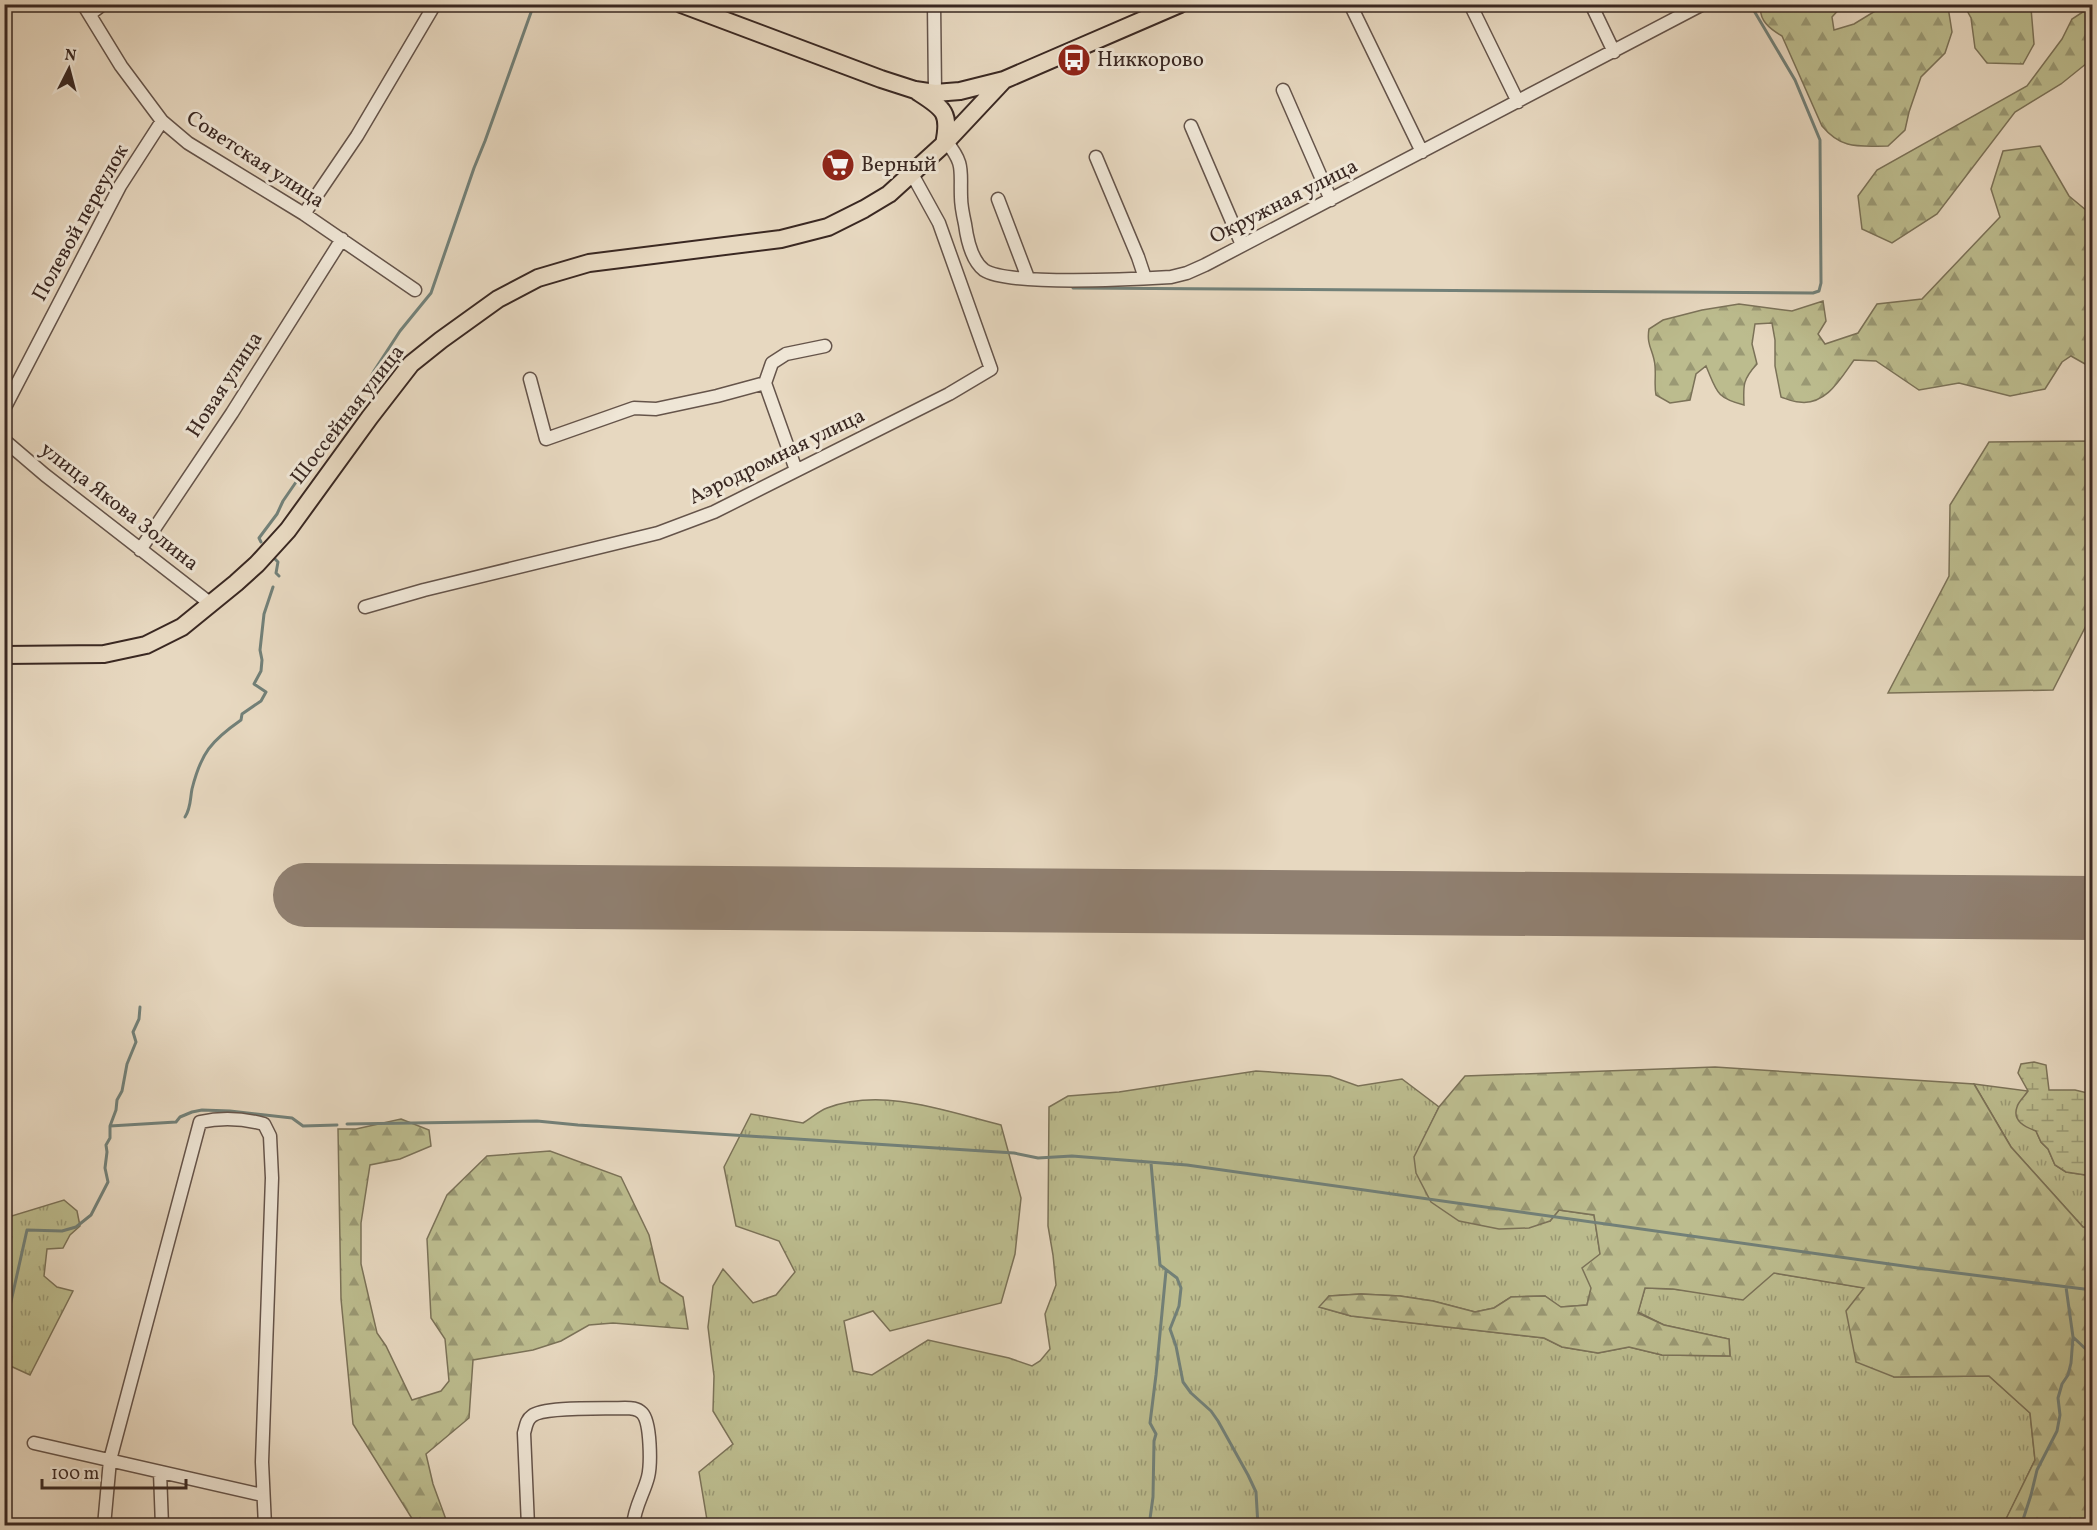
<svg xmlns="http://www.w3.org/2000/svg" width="2097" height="1530" font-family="Vollkorn,serif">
<defs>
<pattern id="grass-tufts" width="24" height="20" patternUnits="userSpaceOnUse" patternTransform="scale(1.5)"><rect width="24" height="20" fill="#bcbc8e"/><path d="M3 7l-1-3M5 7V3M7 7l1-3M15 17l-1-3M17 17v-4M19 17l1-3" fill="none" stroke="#9a9974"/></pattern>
<pattern id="forest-firs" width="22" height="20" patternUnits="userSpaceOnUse" patternTransform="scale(1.5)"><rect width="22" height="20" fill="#bcbc8e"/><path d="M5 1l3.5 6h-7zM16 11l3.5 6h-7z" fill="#9a9974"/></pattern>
<pattern id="wetland-marsh" width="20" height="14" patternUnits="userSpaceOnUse" patternTransform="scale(1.5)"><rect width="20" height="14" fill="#bcbc8e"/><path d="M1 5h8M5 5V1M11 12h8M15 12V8" fill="none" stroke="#9a9974"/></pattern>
</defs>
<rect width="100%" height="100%" fill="#e7d8c0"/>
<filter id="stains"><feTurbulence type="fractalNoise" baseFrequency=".00333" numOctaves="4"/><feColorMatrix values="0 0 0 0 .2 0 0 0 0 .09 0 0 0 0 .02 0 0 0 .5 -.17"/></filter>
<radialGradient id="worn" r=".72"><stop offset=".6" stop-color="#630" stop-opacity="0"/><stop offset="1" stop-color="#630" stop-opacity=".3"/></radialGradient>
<!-- grass -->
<path fill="url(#grass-tufts)" stroke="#7b7258" stroke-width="1.5" d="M1256,1071l74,5 28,10 44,-7 37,28 -24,50 135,64 9,-11 35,5 6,39 -13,51 -27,2 -15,-11 -34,1 -17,11 -19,4 -42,-11 -33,-5 -39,-2 -32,2 -9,11 31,9 193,22 18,9 36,6 31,-6 33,8 68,1 -1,-17 -65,-14 -26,-13 7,-24 28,1 34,4 67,-20 91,15 -18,23 47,66 95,-1 41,37 5,47 -32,66h-1295l-9,-54 34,-28 -20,-33 1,-35 -6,-49 5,-41 10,-17 30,34 23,-8 19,-23 -16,-31 -43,-15 -12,-59 27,-53 52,9c8,-5 16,-12 24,-15 55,-21 119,3 174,17l20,73 -6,56 -14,49 -111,28 -17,-20 -29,10 9,50 19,4 56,-35 81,18 23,8 8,-5 10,-12 -5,-35 11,-29 -3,-30 -5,-29 1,-119 19,-11 51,-4z
M1974,1084l54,7 -4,6 12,34 5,11 7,7 7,16 11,7 26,4v53l-9,-2 -72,-80z
M64,1200l13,11 3,15 -10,9 -7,13 -16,1 -3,27 13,11 16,4 -43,84 -24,-11 -1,24v-170z"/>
<!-- forest -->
<path fill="url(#forest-firs)" stroke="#7b7258" stroke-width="1.5" d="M1761,5h82l-11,12 2,13 20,-6 31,-19h60l3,2 4,25 -7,21 -24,24 -12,35 -4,18 -17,16c-29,0 -46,4 -66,-20l-40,-90c-12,-7 -24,-16 -21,-31z
M1964,5h75l-8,3 3,36 -11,20 -36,-1 -12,-15 -4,-30z
M2092,6v53l-31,25 -46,28 -78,102 -45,29 -30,-14 -4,-33 19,-26 150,-84 35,-47 10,-20z
M2040,146l29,50 23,19v153l-21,-12 -9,6 -17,27 -35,7 -51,-13 -40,7 -43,-29 -22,-1c-13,18 -28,46 -55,42 -6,0 -12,-3 -18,-5l-6,-31v-26l-3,-17 -17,1 -3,20 5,20c-14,15 -14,21 -13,41 -28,-7 -27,-13 -38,-39l-10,8 -6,26 -20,3 -14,-8c-2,-10 0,-18 -1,-29 -1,-15 -9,-20 -6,-37l14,-9 39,-10 37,-6 53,7 31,-10 3,20 -8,13 7,10 33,-11 19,-29 45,-5 78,-82 -9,-28 12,-38z
M2092,441v173l-39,76 -165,3 61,-117 1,-71 39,-63z
M1715,1067l259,17 37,63 72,80 9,2v296h-89l32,-65 -5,-47 -41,-37 -95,1 -38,-15 -10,-51 18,-23 -90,-15 -31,27 -70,-11 -28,-1 -7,25 26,12 65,14 1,17 -68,-1 -33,-8 -31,6 -36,-6 -18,-9 -193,-22 -32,-9 10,-11 32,-2 39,2 33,5 42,11 19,-4 17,-11 34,-1 16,11 26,-2 4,-17 -9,-20 18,-14 -6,-39 -35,-5 -9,11 -21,7 -30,1 -40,-8 -28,-19 -15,-29 -2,-16 25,-50 26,-31z
M401,1119l28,11 2,16 -31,13 -30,6 -9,58v41l16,69 9,13 26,54 29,-9 8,-10 -4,-42 -14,-21 -4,-79 20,-44 40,-39 63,-5 71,26 28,58 11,47 23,15 5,32 -75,-6 -24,2 -28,16 -28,9 -60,10 -4,58 -43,36 7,30 15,41h-32l-63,-101 -12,-125 -3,-170h18z"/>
<!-- wetland -->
<path fill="url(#wetland-marsh)" stroke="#7b7258" stroke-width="1.5" d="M2034,1062l12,3 3,25h26l17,4v82l-26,-4 -11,-7 -7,-16 -7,-7 -5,-11c-11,-4 -24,-10 -19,-24 1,-5 8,-11 11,-16l-10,-18 3,-9z"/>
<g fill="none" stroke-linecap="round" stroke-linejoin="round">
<!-- stream -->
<path stroke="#728078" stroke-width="3" d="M1073,288l740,5 6,-2 2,-8 -1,-143 -25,-60 -45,-76
M261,542l-2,-4 18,-24 6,-13 33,-48 17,-21 33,-46 8,-15 26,-40 31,-38 43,-125 11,-27 49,-137
M273,557l5,5 -2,11 3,3
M185,817c6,-9 5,-18 7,-28 9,-36 19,-48 49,-69l1,-6 19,-13 5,-9 -12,-8 7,-13 1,-11 -2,-10 4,-36 9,-27
M347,1124l190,-3 41,4 436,28 24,5 34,-2 115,9 731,103 174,22
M110,1126l66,-4 4,-5 12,-5 10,-2 28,1 62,7 11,8 34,-1
M1151,1163l9,102 17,13 4,10 -2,18 -9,23 6,17 7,36 8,11 20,18 7,10 30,54 8,17 2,34
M4,1321l4,-6 19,-85 35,1 14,-4 15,-12 17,-33 -3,-14 2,-16 -1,-7 4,-7v-12l6,-16 1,-10 5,-9 5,-27 9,-22 -3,-10 6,-13 1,-12
M2073,1337l19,18
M4,1484v7
M1149,1526l4,-29 1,-56 2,-7 -6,-11 6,-48 10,-104
M2021,1526l10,-31 6,-25 20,-39 3,-16 -2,-17 4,-14 6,-9 3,-12 2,-26 -7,-50"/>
<!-- runway -->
<path stroke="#908071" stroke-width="64" d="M305,895l1787,13"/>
<!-- minor casing -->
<g stroke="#65544a" stroke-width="15">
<path id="minor" d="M83,4l38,62 41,55 26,22 116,71 111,76
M934,4l1,89
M1350,4l72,148
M1470,4l48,98
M1591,4l23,48
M90,14l13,-10
M1283,90l48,110
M1191,126l51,119
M946,141c19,24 14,28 15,56 0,9 2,18 4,27 2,15 6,36 19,46 24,16 153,9 187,7l16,-4 18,-8 498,-261
M1096,157l42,100 7,21
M998,199l30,79
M304,214l53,-78 78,-132
M530,379l16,60 88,-31 22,1 61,-13 48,-13 7,-20 14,-9 39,-8
M765,383l31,87
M4,409l116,-223 42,-65
M4,440l41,35 166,129
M140,550l92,-137 110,-174
M365,607l59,-17 234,-57 56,-21 235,-118 42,-25 -52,-146 -27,-49
M34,1443l228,52
M160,1472l2,54
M104,1526l6,-66 90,-338c22,-5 42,-4 64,2l6,12 2,42 -10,284 3,64
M528,1526l-4,-93c2,-6 2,-13 8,-17 12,-10 74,-7 93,-8 6,0 12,0 17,5 9,9 9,52 6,64 -4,16 -14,31 -15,49"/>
</g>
<!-- major casing -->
<g stroke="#3a2822" stroke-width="20">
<path id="major" d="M681,4l200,75 34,11 20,3 25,-2 44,-11 176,-76
M918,92c25,16 33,20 26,52
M4,655l100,-1 42,-9 36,-18 54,-44 21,-19 31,-34 82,-113 41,-53 30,-24 57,-41 40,-21 51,-15 192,-24 47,-12 36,-18 25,-15 55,-50 60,-64"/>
</g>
<!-- minor -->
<use href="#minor" stroke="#efe6d6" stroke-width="12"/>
<!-- major -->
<use href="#major" stroke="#e7d8c0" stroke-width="16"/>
</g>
<!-- icons -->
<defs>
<g id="bus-disc" transform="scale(1.725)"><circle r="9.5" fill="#8f2418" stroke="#efe6d6"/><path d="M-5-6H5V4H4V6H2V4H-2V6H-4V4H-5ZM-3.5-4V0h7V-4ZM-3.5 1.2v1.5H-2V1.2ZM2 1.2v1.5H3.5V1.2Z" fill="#fff"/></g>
<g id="supermarket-disc" transform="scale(1.725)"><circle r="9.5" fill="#8f2418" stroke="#efe6d6"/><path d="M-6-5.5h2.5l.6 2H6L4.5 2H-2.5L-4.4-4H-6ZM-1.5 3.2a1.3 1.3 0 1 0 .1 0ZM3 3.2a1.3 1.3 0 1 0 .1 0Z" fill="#fff"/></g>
</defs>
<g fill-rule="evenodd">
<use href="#bus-disc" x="1074" y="60"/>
<use href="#supermarket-disc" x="838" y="165"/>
</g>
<g text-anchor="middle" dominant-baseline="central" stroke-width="6" stroke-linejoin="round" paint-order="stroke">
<!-- poi labels -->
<g font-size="21" fill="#3a2822" stroke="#efe6d6" text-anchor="start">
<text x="1097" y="60">Никкорово</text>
<text x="861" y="165">Верный</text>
</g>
<!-- street labels -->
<g font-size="21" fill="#3a2822" stroke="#efe6d6">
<text transform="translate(255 160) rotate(33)">Советская улица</text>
<text transform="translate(1284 202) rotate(-27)">Окружная улица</text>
<text transform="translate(81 223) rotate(-61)">Полевой переулок</text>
<text transform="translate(225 385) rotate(-57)">Новая улица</text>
<text transform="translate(348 415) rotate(-52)">Шоссейная улица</text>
<text transform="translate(777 457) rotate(-26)">Аэродромная улица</text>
<text transform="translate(119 507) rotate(38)">улица Якова Золина</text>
</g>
</g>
<!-- margin -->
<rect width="2097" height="1530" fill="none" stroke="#e7d8c0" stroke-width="24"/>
<rect x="6" y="6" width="2085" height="1518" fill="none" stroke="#3a2822" stroke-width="3"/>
<rect x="12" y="12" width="2073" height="1506" fill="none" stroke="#3a2822" stroke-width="1.5"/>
<!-- north arrow -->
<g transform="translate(69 69) rotate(6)" stroke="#efe6d6" stroke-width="4.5" paint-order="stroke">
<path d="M0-4.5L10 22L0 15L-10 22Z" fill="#3a2822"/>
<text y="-9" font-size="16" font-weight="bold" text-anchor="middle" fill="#3a2822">N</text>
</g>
<!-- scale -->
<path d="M42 1479v9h144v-9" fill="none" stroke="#3a2822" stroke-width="3"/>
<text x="51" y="1479" font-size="18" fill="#3a2822" stroke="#efe6d6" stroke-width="4.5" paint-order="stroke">100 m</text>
<rect width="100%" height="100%" filter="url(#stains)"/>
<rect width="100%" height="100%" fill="url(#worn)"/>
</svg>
